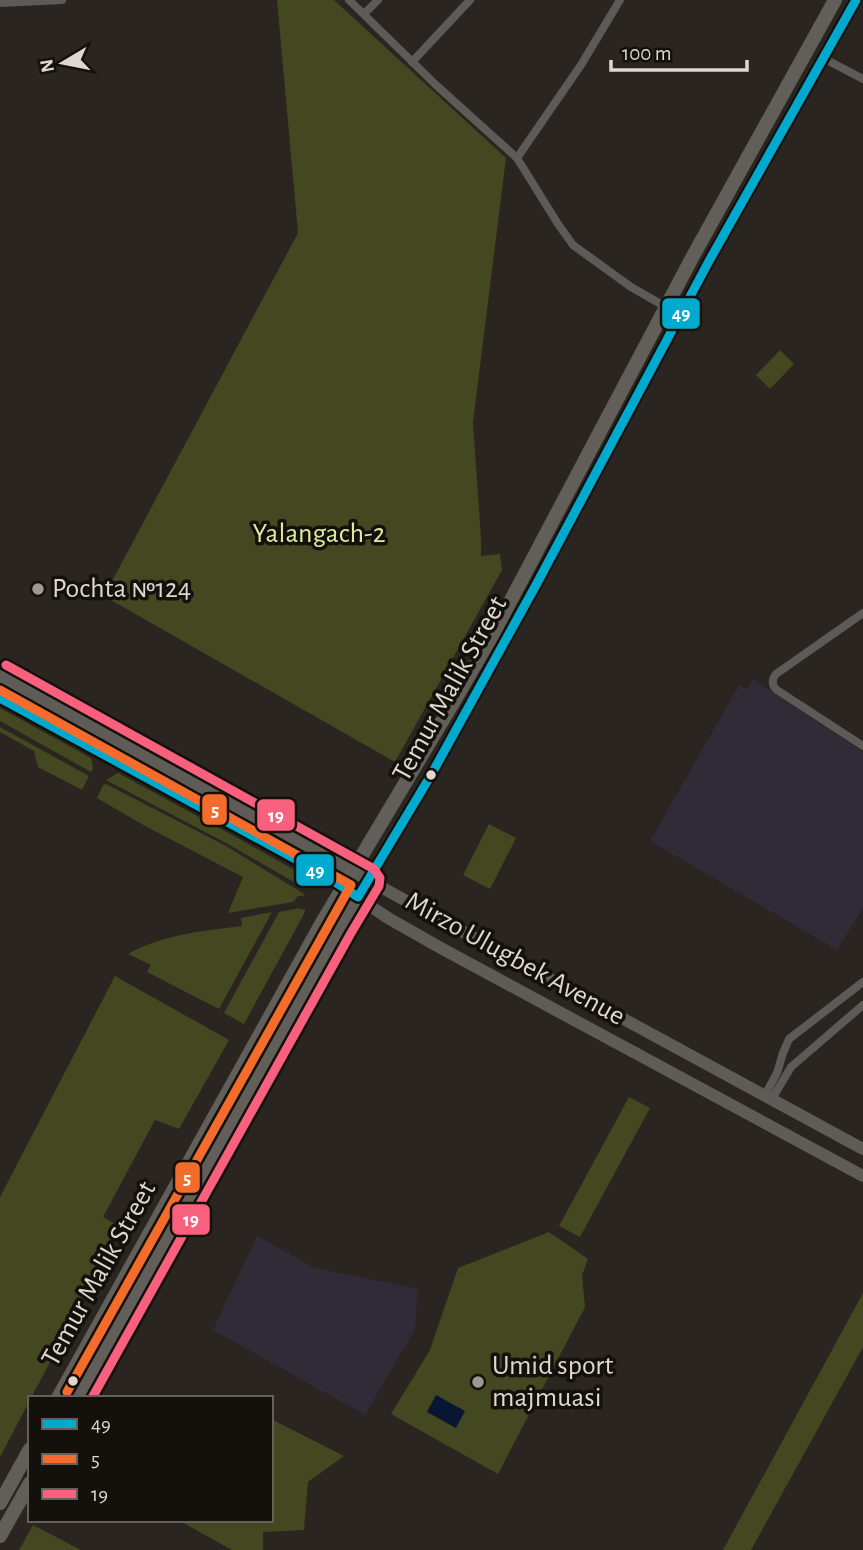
<svg xmlns="http://www.w3.org/2000/svg" width="863" height="1550" font-family="'Alegreya Sans',sans-serif">
<rect width="100%" height="100%" fill="#2a2520"/>
<!-- education -->
<path fill="#312b38" d="M753,679l110,73v156l-26,42 -187,-109 89,-156 8,5z
M257,1236l58,32 103,21 -3,40 -50,86 -152,-85z"/>
<!-- green -->
<path fill="#434821" d="M277,0h57l172,158 -33,265 8,115v18l19,-2 2,16 -107,192 -291,-166 194,-363z
M780,350l14,14 -24,25 -14,-14z
M0,708l91,50 2,10 -2,4 -91,-51z
M0,727l89,49 -7,14 -44,-23 -4,-16 -34,-19z
M118,773l116,63 78,44 -6,9 -80,-46 -120,-63z
M106,784l120,62 78,48 -1,2h-5l-5,6 -65,11 15,-36 -98,-51 -48,-28 6,-13z
M489,824l27,14 -26,51 -27,-14z
M300,908l1,2 4,-1v3l-61,112 -20,-11 55,-101z
M272,912l-53,97 -72,-37 4,-7 -23,-11c35,-20 75,-23 114,-28l-1,-8z
M115,976l114,64 -50,89 -24,-9 -52,97 18,10 -121,230v-260z
M629,1097l21,11 -70,129 -21,-11z
M549,1232l39,27 -6,16 3,32 -87,167 -107,-60 39,-64 28,-82z
M863,1293v54l-112,203h-28z
M271,1419l73,37 -36,26 -4,48 -41,2v18h-31l-54,-30h93z
M33,1525l48,25h-62z"/>
<!-- water -->
<path fill="#091633" d="M436,1395l29,16 -9,17 -29,-16z"/>
<g fill="none" stroke-linecap="round" stroke-linejoin="round">
<!-- minor -->
<path stroke="#5d5b58" stroke-width="8" d="M349,0l87,85 81,73 41,66 15,21 58,42 35,20
M0,3l62,-3
M364,14l14,-14
M823,58l40,21
M412,62l58,-62
M517,158l64,-93 39,-65
M863,613l-87,61c-5,6 -4,12 1,16l86,56
M765,1095l12,-22 6,-20 6,-14 74,-57
M772,1099l19,-32 72,-62"/>
<!-- primary -->
<path stroke="#5f5b57" stroke-width="12" d="M0,676l399,221 464,252
M0,698l321,175 67,45 51,29 424,229"/>
<!-- trunk -->
<path stroke="#625e5a" stroke-width="14" d="M58,1398l266,-479 129,-216 40,-69 200,-378 142,-256
M78,1398l262,-471 91,-152 105,-190 173,-324 147,-261
M0,1503l30,-54
M0,1536l30,-53"/>
<!-- bus-1 casing -->
<g stroke="#14100b" stroke-width="14">
<path id="bus-1" d="M0,698l321,175 37,24 73,-122 105,-190 173,-324 147,-261"/>
</g>
<!-- bus-2 casing -->
<g stroke="#14100b" stroke-width="14">
<path id="bus-2" d="M0,690l351,195 -284,507"/>
</g>
<!-- bus-3 casing -->
<g stroke="#14100b" stroke-width="14">
<path id="bus-3" d="M6,665l368,204 6,9 -1,8 -28,47 -259,465"/>
</g>
<!-- bus-1 -->
<use href="#bus-1" stroke="#00a9ce" stroke-width="9"/>
<!-- bus-2 -->
<use href="#bus-2" stroke="#f36c2b" stroke-width="9"/>
<!-- bus-3 -->
<use href="#bus-3" stroke="#f8607d" stroke-width="9"/>
</g>
<!-- markers -->
<g fill="#9f9993" stroke="#14100b" stroke-width="2.5">
<circle cx="38" cy="589" r="7"/>
<circle cx="478" cy="1382" r="7"/>
</g>
<g fill="#ded8d1" stroke="#14100b" stroke-width="2.5">
<circle cx="431" cy="775" r="6"/>
<circle cx="73" cy="1381" r="6"/>
</g>
<g text-anchor="middle" dominant-baseline="central" stroke-width="7" stroke-linejoin="round" paint-order="stroke">
<!-- park labels -->
<g font-size="28" fill="#ddeba0" stroke="#14100b">
<text x="319" y="534">Yalangach-2</text>
</g>
<!-- poi labels -->
<g font-size="28" fill="#ded8d1" stroke="#14100b" text-anchor="start">
<text x="52" y="589">Pochta №124</text>
<text x="492" y="1366">Umid sport<tspan x="492" dy="32">majmuasi</tspan></text>
</g>
<!-- street labels -->
<g font-size="28" fill="#ded8d1" stroke="#14100b">
<text transform="translate(450 689) rotate(-61)">Temur Malik Street</text>
<text transform="translate(515 959) rotate(29)">Mirzo Ulugbek Avenue</text>
<text transform="translate(99 1274) rotate(-61)">Temur Malik Street</text>
</g>
</g>
<g stroke="#14100b" stroke-width="2.5">
<rect x="661" y="297" width="40" height="33" rx="7" fill="#00a9ce"/>
<rect x="201" y="793" width="27" height="33" rx="7" fill="#f36c2b"/>
<rect x="256" y="798" width="40" height="34" rx="7" fill="#f8607d"/>
<rect x="295" y="853" width="40" height="34" rx="7" fill="#00a9ce"/>
<rect x="174" y="1161" width="27" height="33" rx="7" fill="#f36c2b"/>
<rect x="171" y="1203" width="40" height="33" rx="7" fill="#f8607d"/>
</g>
<g font-size="19" text-anchor="middle" font-weight="bold" fill="#fff">
<text x="681" y="320">49</text>
<text x="215" y="816">5</text>
<text x="276" y="822">19</text>
<text x="315" y="877">49</text>
<text x="187" y="1184">5</text>
<text x="191" y="1226">19</text>
</g>
<!-- legend -->
<rect x="28" y="1396" width="245" height="126" fill="#14100b" stroke="#65605a" stroke-width="2"/>
<rect x="42" y="1419" width="35" height="10" fill="#00a9ce" stroke="#65605a" stroke-width="2"/>
<text x="91" y="1431" font-size="21" fill="#ded8d1">49</text>
<rect x="42" y="1454" width="35" height="10" fill="#f36c2b" stroke="#65605a" stroke-width="2"/>
<text x="91" y="1466" font-size="21" fill="#ded8d1">5</text>
<rect x="42" y="1489" width="35" height="10" fill="#f8607d" stroke="#65605a" stroke-width="2"/>
<text x="91" y="1501" font-size="21" fill="#ded8d1">19</text>
<!-- north arrow -->
<g transform="translate(63 63) rotate(260)" stroke="#14100b" stroke-width="5" paint-order="stroke">
<path d="M0-5L12 26L0 18L-12 26Z" fill="#ded8d1"/>
<text y="-10" font-size="19" font-weight="bold" text-anchor="middle" fill="#ded8d1">N</text>
</g>
<!-- scale -->
<path d="M611 60v10h136v-10" fill="none" stroke="#ded8d1" stroke-width="3.5"/>
<text x="622" y="60" font-size="21" fill="#ded8d1" stroke="#14100b" stroke-width="5" paint-order="stroke">100 m</text>
</svg>
